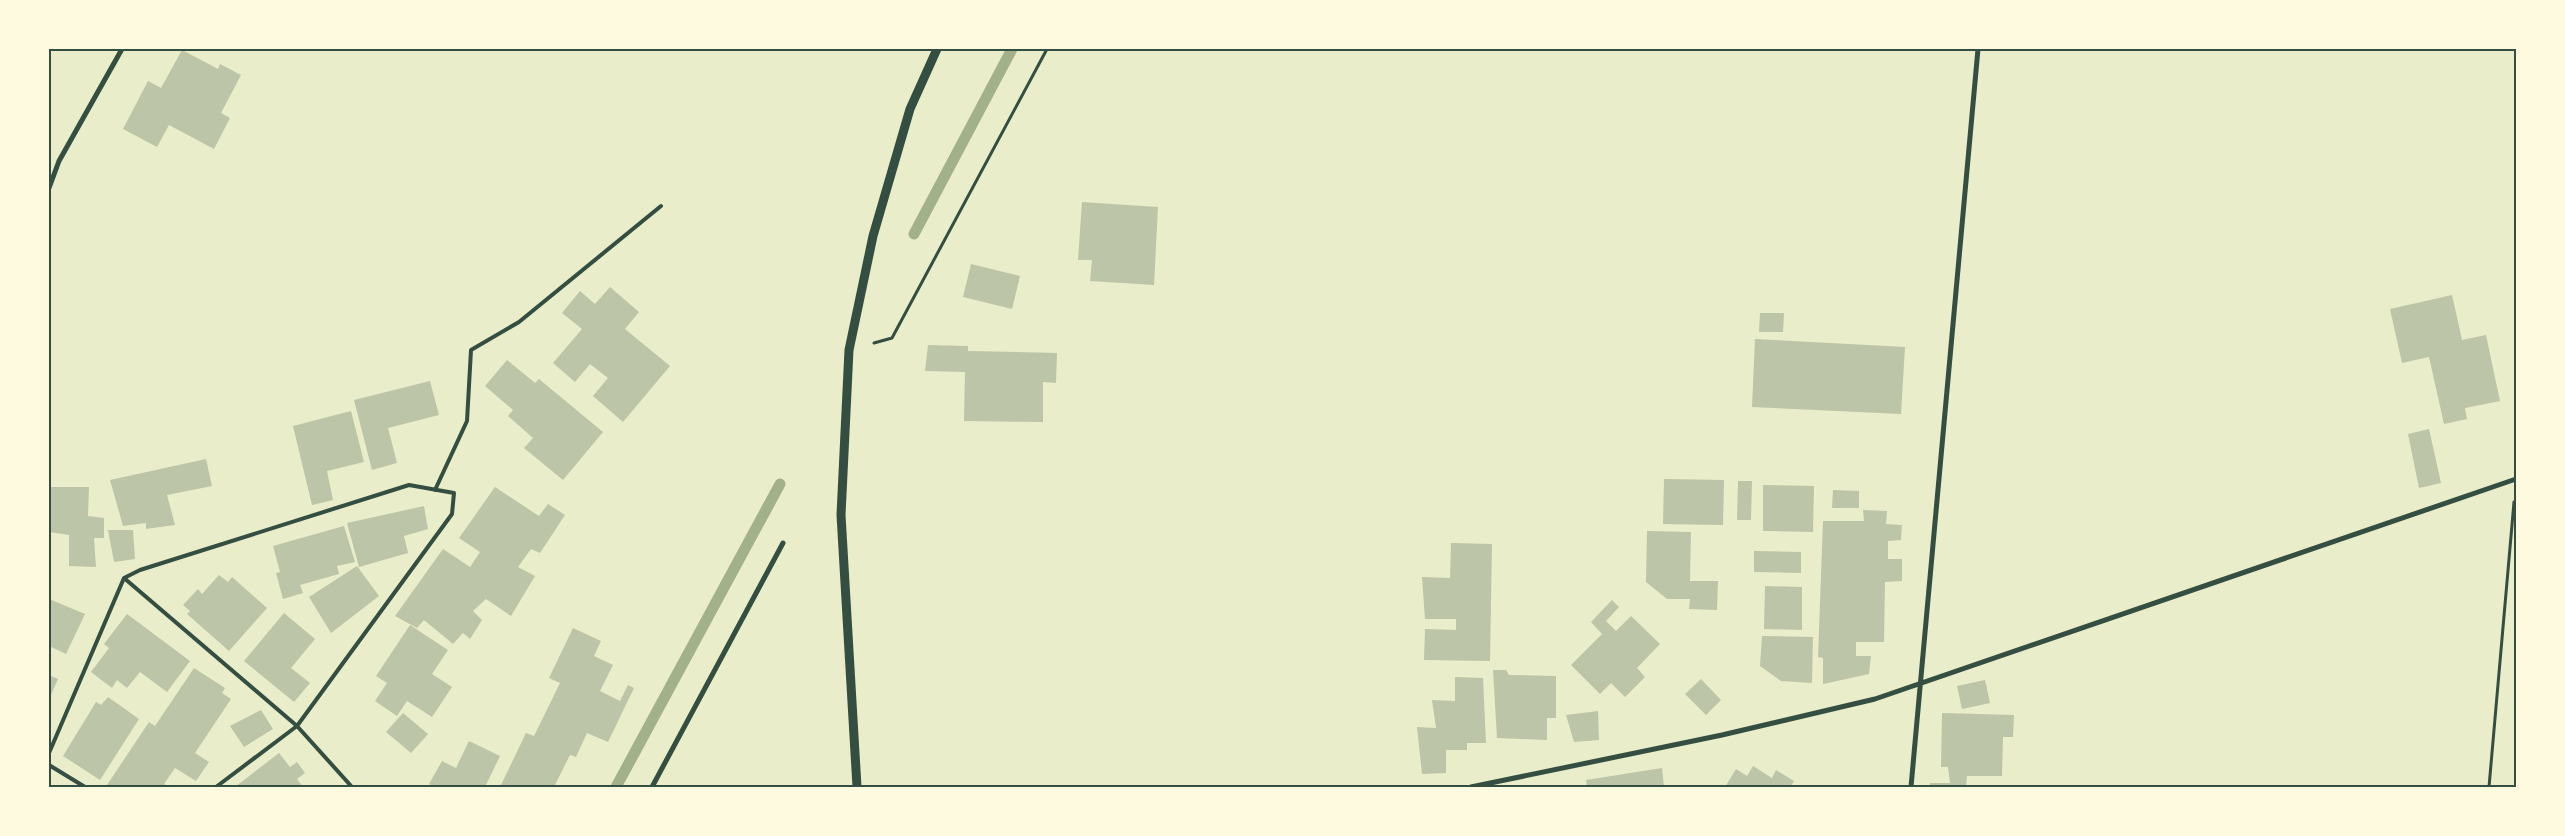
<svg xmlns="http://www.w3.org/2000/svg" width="2565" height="836" font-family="'Fira Sans Condensed',sans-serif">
<rect width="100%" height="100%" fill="#e9edc9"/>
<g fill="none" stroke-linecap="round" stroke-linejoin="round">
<!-- stream -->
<path stroke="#a3b18a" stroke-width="11" d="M914,234l98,-185
M616,787l164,-303"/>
</g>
<!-- building -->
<path fill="#bcc5a7" d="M182,50l36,19 2,-5 21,11 -20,38 9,5 -16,31 -45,-24 -12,22 -34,-18 25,-48 13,7z
M1082,202l76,5 -4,78 -64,-4 2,-21h-14z
M971,264l49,12 -8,33 -49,-12z
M610,287l29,25 -14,17 45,37 -47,56 -30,-26 15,-18 -18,-14 -15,18 -22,-19 29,-34 -20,-16 18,-22 15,13z
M2452,295l10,45 24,-5 14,66 -35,7 2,11 -23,5 -15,-67 -27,6 -12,-54z
M1760,313h24l-1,19h-24z
M1755,339l150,8 -4,67 -149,-7z
M928,345l40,1v5l89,2 -1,30 -13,-1v40l-79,-1 1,-49 -40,-1z
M507,360l28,23 4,-4 64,53 -40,48 -39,-32 9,-10 -25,-22 5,-6 -28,-24z
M430,381l9,34 -51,13 9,35 -25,7 -18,-70z
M351,411l13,51 -37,9 6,29 -21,5 -19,-79z
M2429,429l12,54 -22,5 -11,-54z
M206,459l6,27 -45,9 8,30 -29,4v-6l-23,3 -13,-46z
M1664,479l60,1 -1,45 -60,-1z
M1738,481h14l-1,39h-14z
M1763,485l51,1 -1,46 -50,-1z
M49,487h40l-1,29 16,2v20h-10l2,29 -27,-1v-31l-20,-3z
M495,487l44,29 9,-12 17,11 -25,38 -9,-4 -13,18 17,9 -24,40 -25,-17 -13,12 9,9 -12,19 -7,-6 -10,11 -29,-24 -7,8 -22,-12 48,-67 27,18 10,-15 -21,-14z
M1833,490l26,1v17h-27z
M424,506l4,23 -24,7 4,17 -49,14 -12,-44z
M1863,510l24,1 -1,13 16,1 -1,15 -13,1v18h14v22l-17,1 -1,60h-28v14h15l-2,18 -46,10v-26l-5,-1 5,-136h41z
M344,526l11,36 -18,4 2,8 -39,11 3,8 -20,6 -7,-26 4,-1 -7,-26z
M108,530h25l2,29 -21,3z
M1647,531l44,1 -1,49h28l-1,29 -28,-1 1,-10h-23l-21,-17z
M1451,543l41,1 -2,117 -66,-1 1,-31 31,1v-11h-31l-3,-42 28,1z
M1754,551l47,1v21l-47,-1z
M357,566l22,30 -48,37 -22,-36z
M219,575l9,7 4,-5 35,31 -38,43 -42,-37 3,-3 -7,-6 15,-16 4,5z
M1765,586l37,1v43l-38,-1z
M49,599l36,15 -19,40 -17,-8z
M1612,600l7,7 -13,14 10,10 15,-15 29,28 -23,24 8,9 -20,20 -14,-14 -11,11 -29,-29 31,-31 -11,-12z
M284,613l31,26 -24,29 19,15 -16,19 -50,-41z
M127,614l63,47 -23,31 -27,-20 -13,16 -10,-8 -5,8 -21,-16 18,-24 -5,-4z
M410,625l38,25 -16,24 20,13 -20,30 -25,-16 -10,15 -22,-15 12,-18 -11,-7z
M573,628l28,13 -7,15 19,9 -13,26 20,10 8,-16 6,3 -26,54 -21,-9 -11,24 -6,-2 -16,32h-48l-5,-2 25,-52 8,3 26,-53 -11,-5z
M1762,636l51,1 -1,46 -31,-2 -21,-15z
M194,668l31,20 -3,5 9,6 -36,54 14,9 -13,19 -21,-13 -11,16 5,3h-59l-3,-2 42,-63 6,4z
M1493,670h13l3,5 47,1v42h-9v22l-50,-2z
M49,675l9,4 -9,20z
M1455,677l28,1 3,65h-19v7h-21v23l-24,1 -5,-47 19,1 -4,-28 23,1z
M1701,679l20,21 -15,15 -21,-21z
M1985,680l5,23 -28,6 -5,-23z
M108,697l31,22 -39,61 -37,-24 33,-54 5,3z
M261,710l12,19 -29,18 -14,-21z
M1598,711l1,29 -25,2 -8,-27z
M403,713l25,21 -17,19 -25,-21z
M1942,713l72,2 -1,22h-10l-1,39h-35l-1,11h-37l1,-4h20l-2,-16h-7z
M469,741l31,15 -15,31h-49l-7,-3 13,-23 14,7z
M279,753l11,14 7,-5 8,11 -8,6 6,8h-68z
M1753,766l19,12 4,-8 18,11 -4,6h-65l11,-18 11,7z
M1662,768l2,19h-77l-1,-7z"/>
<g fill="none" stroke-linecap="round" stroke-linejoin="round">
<!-- path -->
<path stroke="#344e41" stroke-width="3" d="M874,343l18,-5 155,-289
M2489,787l25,-285"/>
<!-- service -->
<path stroke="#344e41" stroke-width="4" d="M435,490l32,-69 4,-71 48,-28 142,-116
M124,578l173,148 55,61
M49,753l75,-175 16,-8 269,-85 45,8 -2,21 -155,212 -81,61
M49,765l36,22"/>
<!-- minor -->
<path stroke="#344e41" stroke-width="5" d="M49,188l10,-27 63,-112
M652,787l131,-244
M1471,787l251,-52 153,-36 641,-220
M1911,787l67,-738"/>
<!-- tertiary -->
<path stroke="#344e41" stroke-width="9" d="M857,787l-16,-272 8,-165 24,-114 37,-127 27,-60"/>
</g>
<!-- border -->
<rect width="2565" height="836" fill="none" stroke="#fefae0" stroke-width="100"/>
<rect x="50" y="50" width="2465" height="736" fill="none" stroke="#344e41" stroke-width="2"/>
</svg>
